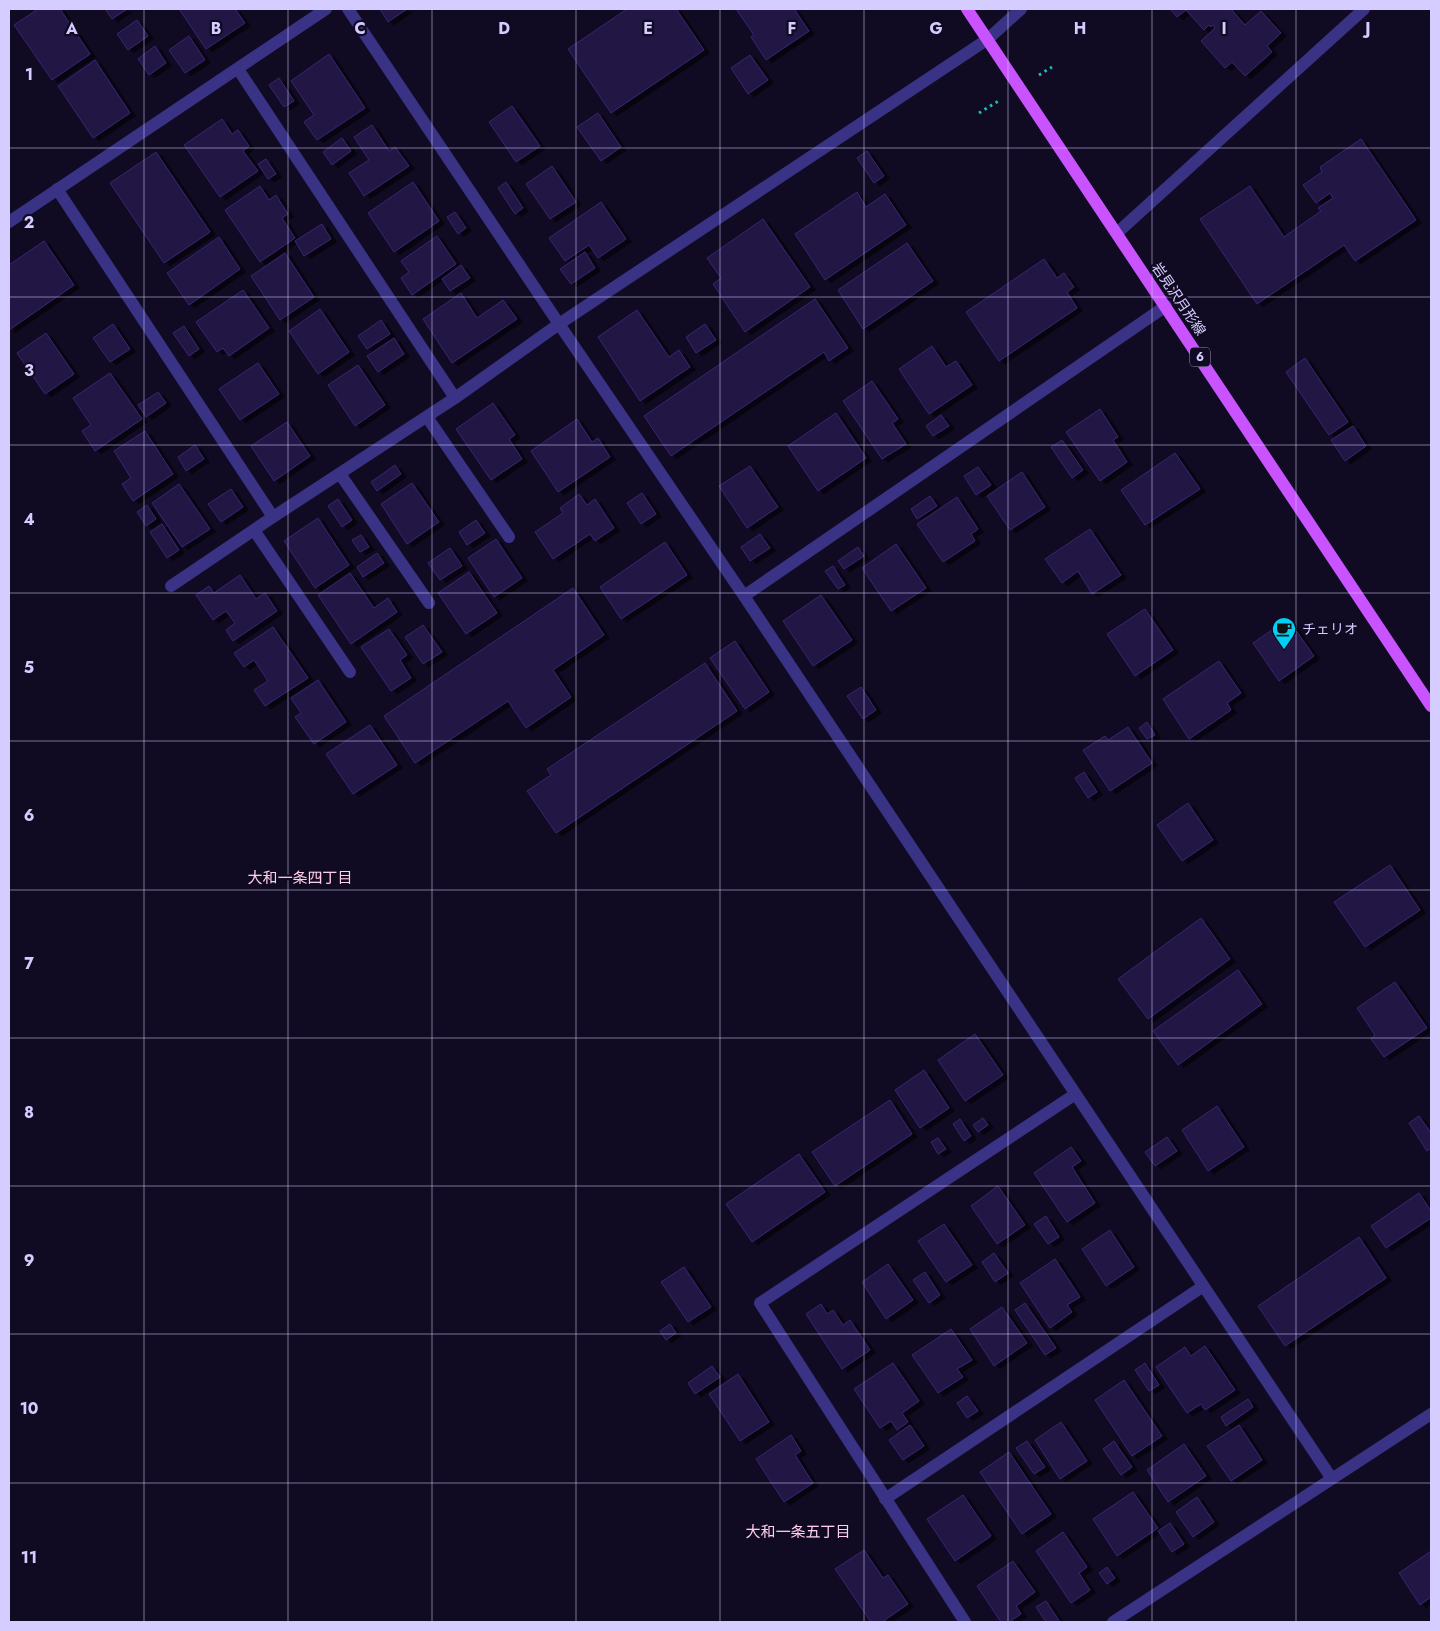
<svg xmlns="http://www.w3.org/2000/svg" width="1440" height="1631" font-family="Jost,'Noto Sans JP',sans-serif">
<defs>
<filter id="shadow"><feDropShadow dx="5.5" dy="3" stdDeviation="0" flood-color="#0009"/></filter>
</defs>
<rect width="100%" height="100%" fill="#100b22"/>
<!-- building -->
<path fill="#221644" stroke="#392672" filter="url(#shadow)" d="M38,9h22l30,45 -38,26 -38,-55z
M105,9h22l-15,10z
M179,9h56l10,14 -39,26z
M380,9h27l-19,13z
M627,9h49l28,41 -93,63 -43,-64z
M736,9h58l15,22 -43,29 -15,-23 3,-2z
M1170,9h61l14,16 16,-14 20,22 -14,13 5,6 -27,24 -13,-14 -7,6 -24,-27 14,-13 -2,-3 -2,2 -2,-2 -5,5 -18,-20 -9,7z
M137,20l11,16 -20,14 -11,-16z
M189,36l16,24 -20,13 -16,-23z
M155,46l11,17 -17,12 -11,-16z
M329,54l36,54 -48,32 -13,-18 10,-7 -23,-34z
M750,55l18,25 -20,14 -17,-26z
M95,60l35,53 -37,25 -35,-52z
M279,78l15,23 -10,6 -15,-22z
M512,106l28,40 -24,16 -27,-40z
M598,113l23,34 -20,14 -24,-34z
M222,119l10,15 6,-4 11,16 -6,5 15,20 -38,26 -36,-52z
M372,125l17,26 6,-4 14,19 -45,30 -15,-23 20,-13 -15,-23z
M342,138l9,13 -19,14 -9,-13z
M1361,139l55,81 -61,41 -11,-16 -87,59 -57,-85 50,-33 34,51 37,-26 -3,-3 15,-10 -3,-5 -14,10 -13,-18 19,-13 -2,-5z
M867,151l17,25 -10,7 -17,-25z
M156,152l54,80 -46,31 -54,-80z
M266,159l10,15 -8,5 -10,-15z
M552,166l24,36 -26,17 -24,-35z
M413,182l26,39 -45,31 -26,-39z
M506,182l17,26 -8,6 -17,-26z
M260,186l9,14 7,-5 12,19 -6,4 13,20 -35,24 -35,-52z
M857,192l9,15 19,-13 21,31 -81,55 -30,-46z
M601,202l25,37 -28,19 -9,-13 -24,16 -16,-23z
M455,212l11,16 -8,6 -11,-17z
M763,219l47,68 -65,45 -32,-48 8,-6 -14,-20z
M322,224l9,15 -27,17 -9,-15z
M437,236l19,28 -44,31 -11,-17 8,-6 -8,-11z
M219,237l21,32 -51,36 -22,-32z
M44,241l30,44 -65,45v-65z
M907,243l26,38 -70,48 -25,-39z
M585,252l10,16 -24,16 -11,-15z
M285,253l29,44 -34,23 -29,-44z
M1044,259l13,19 7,-5 10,14 -7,5 10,16 -78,53 -33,-49z
M461,265l9,13 -20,13 -8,-12z
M243,290l26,38 -40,28 -6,-8 -6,4 -21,-30z
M461,293l16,25 26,-18 14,19 -65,44 -29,-44z
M815,299l33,49 -19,13 -5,-9 -153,104 -27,-40z
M320,309l29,43 -31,22 -29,-43z
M637,310l32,47 10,-7 11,17 -50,34 -42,-64z
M381,320l9,14 -23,15 -9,-13z
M113,324l17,25 -20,13 -17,-24z
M705,324l11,16 -20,13 -10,-16z
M184,326l15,23 -10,7 -16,-23z
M46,333l28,41 -29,20 -28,-41z
M394,338l10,16 -26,18 -11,-16z
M932,346l14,21 10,-6 16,24 -43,29 -30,-45z
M1305,358l43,64 -19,13 -43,-63z
M258,363l21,31 -39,26 -21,-31z
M358,365l27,40 -30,21 -27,-41z
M110,373l32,46 -47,32 -13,-20 9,-6 -18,-27z
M872,381l26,38 -6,4 14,21 -24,15 -39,-58z
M158,392l8,11 -20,14 -8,-12z
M493,403l22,32 -6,4 13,20 -31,21 -35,-51z
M1100,409l18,28 -5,3 14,22 -27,19 -34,-49z
M836,413l30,45 -48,33 -30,-45z
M941,415l8,11 -16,10 -7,-10z
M577,419l15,23 6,-4 12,19 -52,35 -27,-41z
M287,422l23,34 -36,25 -23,-35z
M1353,426l13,20 -21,15 -14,-21z
M145,431l28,43 -40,27 -11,-17 9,-6 -17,-27z
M1062,440l21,30 -11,8 -21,-31z
M195,445l9,14 -18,12 -8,-14z
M1175,453l25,36 -55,36 -24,-35z
M395,465l6,9 -24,17 -6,-9z
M750,466l28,41 -31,21 -28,-42z
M978,467l13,18 -15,10 -12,-19z
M1022,472l23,35 -35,23 -23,-34z
M412,483l27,39 -32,22 -26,-40z
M179,484l31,45 -28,18 -30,-44z
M231,489l12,18 -22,15 -13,-18z
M642,493l14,21 -15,10 -14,-21z
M579,494l8,11 8,-6 19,29 -19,13 -5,-7 -37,25 -18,-27 28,-19 -3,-5z
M930,496l7,10 -20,13 -6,-10z
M957,497l21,32 -7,5 4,7 -32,21 -26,-38z
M338,499l14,21 -10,7 -14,-21z
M147,505l9,14 -10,7 -9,-14z
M318,518l31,47 -34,23 -31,-47z
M476,520l9,13 -18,12 -8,-13z
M162,524l17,26 -12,8 -17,-26z
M1090,529l31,46 -29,19 -14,-23 -16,12 -17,-24z
M760,534l10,14 -20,13 -9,-14z
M361,535l8,12 -9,5 -8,-12z
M496,539l26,39 -28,19 -26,-39z
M665,542l22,33 -66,44 -21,-32z
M896,544l30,44 -35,23 -29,-43z
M858,547l6,9 -20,13 -6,-8z
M450,548l12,18 -22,14 -12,-17z
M377,553l7,10 -21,14 -6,-10z
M833,566l12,19 -7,4 -13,-18z
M469,572l28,41 -31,21 -28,-41z
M350,573l24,35 14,-10 9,14 -46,32 -33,-49z
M240,575l16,24 9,-6 12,18 -44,30 -7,-11 9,-7 -9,-12 -13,9 -17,-25 13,-9 5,7z
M573,588l31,47 -51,35 18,27 -45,31 -18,-27 -93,62 -31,-47z
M821,595l31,45 -39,26 -30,-45z
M1145,609l28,41 -38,26 -28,-42z
M1288,619l26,37 -35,25 -26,-38z
M423,625l19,27 -19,12 -18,-27z
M273,627l35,51 -43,28 -11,-16 14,-9 -14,-21 -10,7 -10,-14z
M389,629l18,26 -7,5 11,18 -20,13 -30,-44z
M735,641l34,51 -24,17 -35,-51z
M1219,661l22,32 -14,10 4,7 -42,29 -26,-40z
M705,663l32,48 -181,122 -29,-42 24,-16 -4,-6z
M318,680l28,42 -32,22 -19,-27 6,-4 -10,-15z
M861,687l15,23 -13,9 -16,-23z
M1147,722l8,13 -8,4 -8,-11z
M370,725l27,40 -44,29 -27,-40z
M1128,727l24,36 -42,28 -27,-41 22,-14 3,4z
M1084,772l13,20 -9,6 -13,-20z
M1188,803l25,37 -31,21 -25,-36z
M1390,865l30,45 -55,37 -31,-45z
M1201,918l29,41 -82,60 -30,-40z
M1238,970l24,34 -84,61 -25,-34z
M1395,982l32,46 -43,29 -13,-18 4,-4 -18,-27z
M975,1034l28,41 -38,26 -27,-41z
M924,1070l25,38 -29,20 -25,-38z
M890,1100l22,34 -77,52 -23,-34z
M1217,1106l27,41 -36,24 -26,-41z
M1419,1116l12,17v15l-4,3 -18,-28z
M983,1118l5,7 -10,7 -5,-7z
M960,1119l11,17 -7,5 -11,-17z
M1167,1137l10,14 -22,15 -10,-14z
M938,1138l8,11 -8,5 -7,-12z
M1071,1147l10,14 -9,6 23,36 -28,19 -33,-49z
M799,1154l26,38 -73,50 -26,-38z
M998,1186l27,39 -28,19 -26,-38z
M1419,1193l12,18v7l-45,30 -15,-22z
M1046,1216l13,21 -11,7 -14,-20z
M944,1224l28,41 -26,17 -28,-41z
M1110,1230l24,37 -28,19 -24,-37z
M1359,1237l27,41 -101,68 -27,-40z
M994,1253l14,20 -13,9 -13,-20z
M1055,1259l25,38 -13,8 5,7 -22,16 -30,-45z
M888,1264l25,36 -27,19 -24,-37z
M684,1267l27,40 -23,15 -27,-40z
M925,1272l15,23 -11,8 -16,-23z
M1025,1303l31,45 -11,7 -30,-45z
M821,1304l6,10 6,-4 10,15 7,-5 20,30 -28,19 -36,-55z
M1002,1307l25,36 -33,23 -24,-37z
M670,1324l6,9 -10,7 -6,-9z
M951,1329l21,31 -15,9 6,8 -25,16 -26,-38z
M1205,1346l30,44 -30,20 -4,-6 -14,9 -31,-46 29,-20 6,9z
M893,1363l26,38 -17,12 6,9 -11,8 -6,-9 -11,7 -26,-39z
M1145,1363l14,22 -10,6 -14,-21z
M712,1366l8,11 -25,17 -7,-11z
M738,1374l31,48 -29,19 -31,-47z
M1124,1380l38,56 -30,20 -37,-56z
M967,1396l11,15 -11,7 -10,-15z
M1248,1399l5,8 -27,19 -5,-9z
M1061,1422l26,39 -27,18 -25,-39z
M910,1425l14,21 -21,14 -14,-20z
M1239,1425l23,35 -31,21 -24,-35z
M791,1435l10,16 -6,4 18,28 -29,19 -28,-43z
M1027,1441l18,26 -11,7 -18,-26z
M1114,1441l18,26 -11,8 -18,-26z
M1184,1444l22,32 -38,26 -21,-32z
M1009,1452l42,62 -29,20 -42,-62z
M1133,1492l25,36 -41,28 -24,-37z
M963,1495l28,41 -36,25 -28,-42z
M1197,1497l17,25 -21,15 -17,-25z
M1170,1523l14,21 -12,8 -14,-21z
M1063,1532l24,35 -8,6 11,17 -19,13 -35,-52z
M864,1550l19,28 5,-3 20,29 -26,18h-11l-36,-53z
M1431,1551v46l-11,8 -21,-32z
M1013,1561l22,31 -19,14 5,8 -12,8h-8l-24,-36z
M1107,1567l8,11 -8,6 -8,-11z
M1046,1601l14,21h-14l-10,-15z"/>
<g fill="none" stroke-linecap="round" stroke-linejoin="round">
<!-- path -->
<path stroke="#24bbbb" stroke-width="3" stroke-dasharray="2.5 4" stroke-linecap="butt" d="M1039,75l13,-8
M979,113l21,-13"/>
<!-- minor -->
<path stroke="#3a3285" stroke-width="12" d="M348,9l211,315 185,272 588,883
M238,69l217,329
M57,189l216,328
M9,222l317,-213
M1117,233l247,-224
M427,417l82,120
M340,474l89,129
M254,530l96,142
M171,586l102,-69 182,-119 104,-74 429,-285 33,-30
M744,596l422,-290
M885,1499l317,-212
M965,1622l-205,-319 314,-208
M1113,1622l318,-208"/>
<!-- primary -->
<path stroke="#c953ff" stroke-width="12" d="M967,9l464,697"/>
</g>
<!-- grid -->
<path fill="none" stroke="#d5ccff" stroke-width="1" stroke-opacity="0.55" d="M144,9v1613M288,9v1613M432,9v1613M576,9v1613M720,9v1613M864,9v1613M1008,9v1613M1152,9v1613M1296,9v1613M9,148h1422M9,297h1422M9,445h1422M9,593h1422M9,741h1422M9,890h1422M9,1038h1422M9,1186h1422M9,1334h1422M9,1483h1422"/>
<!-- icons -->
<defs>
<g id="cafe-pin" transform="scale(1.25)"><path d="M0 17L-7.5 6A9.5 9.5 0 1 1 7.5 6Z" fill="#00d0f7" stroke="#100b22"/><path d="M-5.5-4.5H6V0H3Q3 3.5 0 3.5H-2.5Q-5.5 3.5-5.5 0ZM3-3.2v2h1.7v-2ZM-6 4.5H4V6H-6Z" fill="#111"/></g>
</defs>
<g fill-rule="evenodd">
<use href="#cafe-pin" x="1284" y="629"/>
</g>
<g text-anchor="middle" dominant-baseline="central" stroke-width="4.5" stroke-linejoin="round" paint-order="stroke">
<!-- shield labels -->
<rect fill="#100b22" stroke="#9a92bd" stroke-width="1" x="1190" y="347.5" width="20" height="19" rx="4"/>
<g font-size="12" font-weight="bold" fill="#d5ccff">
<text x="1200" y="357">6</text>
</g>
<!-- street labels -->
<g font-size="14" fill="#d5ccff" stroke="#100b22">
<text transform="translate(1179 299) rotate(56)">岩見沢月形線</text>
</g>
<!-- poi labels -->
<g font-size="14" fill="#d5ccff" stroke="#100b22" text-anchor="start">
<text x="1302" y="629">チェリオ</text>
</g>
<!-- neighbourhood labels -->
<g font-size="15" fill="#ffceea" stroke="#100b22">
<text x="300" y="878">大和一条四丁目</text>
<text x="798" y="1532">大和一条五丁目</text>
</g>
</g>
<g font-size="16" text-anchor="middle" font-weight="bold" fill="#d5ccff" stroke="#100b22" stroke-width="4.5" stroke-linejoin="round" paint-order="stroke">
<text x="72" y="34">A</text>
<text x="216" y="34">B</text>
<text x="360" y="34">C</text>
<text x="504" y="34">D</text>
<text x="648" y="34">E</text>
<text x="792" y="34">F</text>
<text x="936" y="34">G</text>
<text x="1080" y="34">H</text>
<text x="1224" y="34">I</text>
<text x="1368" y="34">J</text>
<text x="29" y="80">1</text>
<text x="29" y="228">2</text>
<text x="29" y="376">3</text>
<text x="29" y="525">4</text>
<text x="29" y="673">5</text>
<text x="29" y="821">6</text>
<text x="29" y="969">7</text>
<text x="29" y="1118">8</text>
<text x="29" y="1266">9</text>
<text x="29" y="1414">10</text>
<text x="29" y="1563">11</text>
</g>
<!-- border -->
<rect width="1440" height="1631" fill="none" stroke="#d5ccff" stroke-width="20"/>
</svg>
